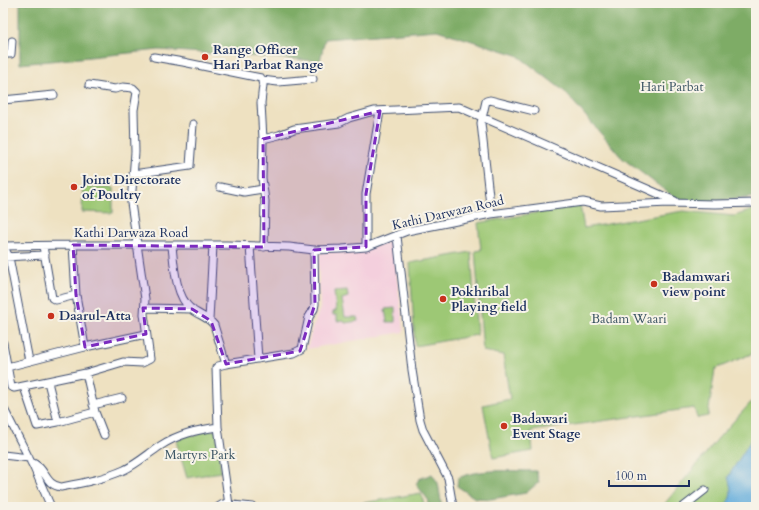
<svg xmlns="http://www.w3.org/2000/svg" width="759" height="510" font-family="Cardo,serif">
<rect width="100%" height="100%" fill="#f7f3e8"/>
<filter id="ink" filterUnits="userSpaceOnUse"><feTurbulence type="fractalNoise" baseFrequency=".025" numOctaves="2"/><feDisplacementMap in="SourceGraphic" scale="8" xChannelSelector="R" yChannelSelector="G"/><feConvolveMatrix kernelMatrix="1 2 1 2 8 2 1 2 1" color-interpolation-filters="sRGB"/></filter>
<filter id="wash" filterUnits="userSpaceOnUse"><feTurbulence type="fractalNoise" baseFrequency=".012" numOctaves="4" result="noise"/><feDisplacementMap in="SourceGraphic" scale="16" xChannelSelector="R" yChannelSelector="G"/><feGaussianBlur stdDeviation="0.9" result="paint"/><feColorMatrix in="noise" values="0 0 0 0 0 0 0 0 0 0 0 0 0 0 0 0 0 1.4 0 .05"/><feComposite in="paint" operator="in"/></filter>
<g filter="url(#wash)">
<rect width="100%" height="100%" fill="#eee1c1"/>
<!-- built -->
<path fill="#f4cfdd" d="M394,240l2,30 8,62 -97,17 5,-20 8,-21 -2,-51 5,-6 39,-1z"/>
<!-- green -->
<path fill="#9dc875" stroke="#5c7c6a" d="M90,182v5l23,1v25l-31,-1 1,-29z
M580,205l4,23 99,-17 51,5 22,-7v143l-41,17 -7,47 -11,2 -3,-10 -163,23 2,20 -40,7 -10,-53 27,-6 -7,-44 -20,-4 -8,-100 6,-1 -3,-27z
M471,252l6,83 -62,11 -5,-83z
M347,290l1,7 -6,2 3,18h12l1,4 -13,2 -1,-3 -7,1v-6h-4v-3l3,-1 -2,-20z
M395,308v14h-8l-2,-13z
M756,397v110h-94l58,-71z
M216,430l5,42 -34,6 -11,-37 15,-7 3,2 4,-1 2,-3z
M421,493l4,14h-85z"/>
<!-- forest -->
<path fill="#7eac66" stroke="#4c6e62" d="M20,3h736v194l-73,7 -61,-46 -58,-67 -47,-36 -80,-25 -112,9 -5,22 -161,-11 -139,14z
M536,471l3,11 -13,11 -35,6 -16,-1 -18,-12 1,-8c22,-10 54,-7 78,-7z
M432,474l6,9 4,24h-16l3,-6 -13,-17 3,-5z"/>
<!-- water -->
<path fill="#65addc" stroke="#406e9d" d="M756,432v75h-32c9,-10 8,-17 4,-30z"/>
</g>
<g filter="url(#ink)">
<g fill="none" stroke-linecap="round" stroke-linejoin="round">
<!-- minor casing -->
<g stroke="#3b4a6d" stroke-width="9">
<path id="minor" d="M154,57l29,5 78,16 2,7 -2,18 2,36
M3,58v-4h8l1,-13
M262,80l16,2 35,-3
M3,100l51,-5
M133,174l57,-8 3,-42
M220,187l24,5 19,-3
M491,214l-10,-91 5,-22 4,-1 44,11
M397,236l15,134 8,50 3,10 25,48 5,29
M73,245l3,50 9,52
M3,246l70,-1h154l62,2 25,3 28,-1 24,-2 41,-16 84,-17 92,-12 18,4 68,-3 46,1 41,-1
M43,246l9,52 4,2 20,-5
M172,246c2,18 3,50 19,63 7,6 17,8 23,16l12,39
M250,246l8,113
M4,247l5,10 20,104
M264,247l1,-46 -3,-23 1,-39 16,-4 15,-6 45,-6 10,-5 25,-7 85,-4 216,94
M366,247v-53l14,-83
M3,257l42,-2
M145,308l47,1
M209,320l4,-75
M3,343l8,44 3,1 72,-15 37,-11 19,1 8,-4 -6,-45 1,-15 -14,-96 4,-51 -1,-42 3,-18 -4,-4 -10,-1 -8,2 -26,-4
M7,367l78,-20 61,-13
M86,373l9,39 9,23
M48,382l10,40
M24,387l13,39 21,-4 37,-10
M93,405l29,-7
M3,407l31,61 17,39
M3,455l26,3
M31,462c16,6 13,23 30,25 21,-4 43,-8 63,-17 13,-6 24,-16 36,-24 18,-12 37,-16 58,-19
M229,505l-11,-78 -2,-59 2,-2 8,-2 68,-11 8,-4 7,-32 5,-8 1,-5 -1,-54
M218,507l5,-3 30,3
M683,507l22,-17"/>
</g>
<!-- minor -->
<use href="#minor" stroke="#fff" stroke-width="7"/>
</g>
</g>
<!-- marked area -->
<path fill="#7b2cbf" fill-opacity="0.2" stroke="#7b2cbf" stroke-width="3" stroke-dasharray="8 5" stroke-linejoin="round" d="M380,111l-14,83v53l-52,3 1,54 -15,47 -74,13 -15,-43 -19,-12 -49,-1 3,26 -61,13 -9,-52 -3,-50 191,2 -1,-108z"/>
<!-- markers -->
<g fill="#c8321e" stroke="#f7f3e8" stroke-width="1.5">
<circle cx="205" cy="57" r="4"/>
<circle cx="74" cy="187" r="4"/>
<circle cx="654" cy="284" r="4"/>
<circle cx="443" cy="299" r="4"/>
<circle cx="51" cy="316" r="4"/>
<circle cx="504" cy="426" r="4"/>
</g>
<g text-anchor="middle" dominant-baseline="central" stroke-width="4" stroke-linejoin="round" paint-order="stroke">
<!-- poi labels -->
<g font-size="13" font-weight="bold" fill="#1b2f5e" stroke="#f7f3e8" text-anchor="start">
<text x="213" y="50">Range Officer<tspan x="213" dy="15">Hari Parbat Range</tspan></text>
<text x="82" y="180">Joint Directorate<tspan x="82" dy="15">of Poultry</tspan></text>
<text x="662" y="277">Badamwari<tspan x="662" dy="15">view point</tspan></text>
<text x="451" y="292">Pokhribal<tspan x="451" dy="15">Playing field</tspan></text>
<text x="59" y="316">Daarul-Atta</text>
<text x="512" y="419">Badawari<tspan x="512" dy="15">Event Stage</tspan></text>
</g>
<!-- park labels -->
<g font-size="13" fill="#3c5564" stroke="#f7f3e8">
<text x="672" y="87">Hari Parbat</text>
<text x="629" y="319">Badam Waari</text>
<text x="200" y="455">Martyrs Park</text>
</g>
<!-- street labels -->
<g font-size="13" fill="#1b2f5e" stroke="#f7f3e8">
<text transform="translate(448 213) rotate(-13)">Kathi Darwaza Road</text>
<text x="131" y="233">Kathi Darwaza Road</text>
</g>
</g>
<!-- margin -->
<rect width="759" height="510" fill="none" stroke="#f7f3e8" stroke-width="16"/>
<!-- scale -->
<path d="M609 480v6h80v-6" fill="none" stroke="#1b2f5e" stroke-width="2"/>
<text x="615" y="480" font-size="12" fill="#1b2f5e" stroke="#f7f3e8" stroke-width="3" paint-order="stroke">100 m</text>
</svg>
